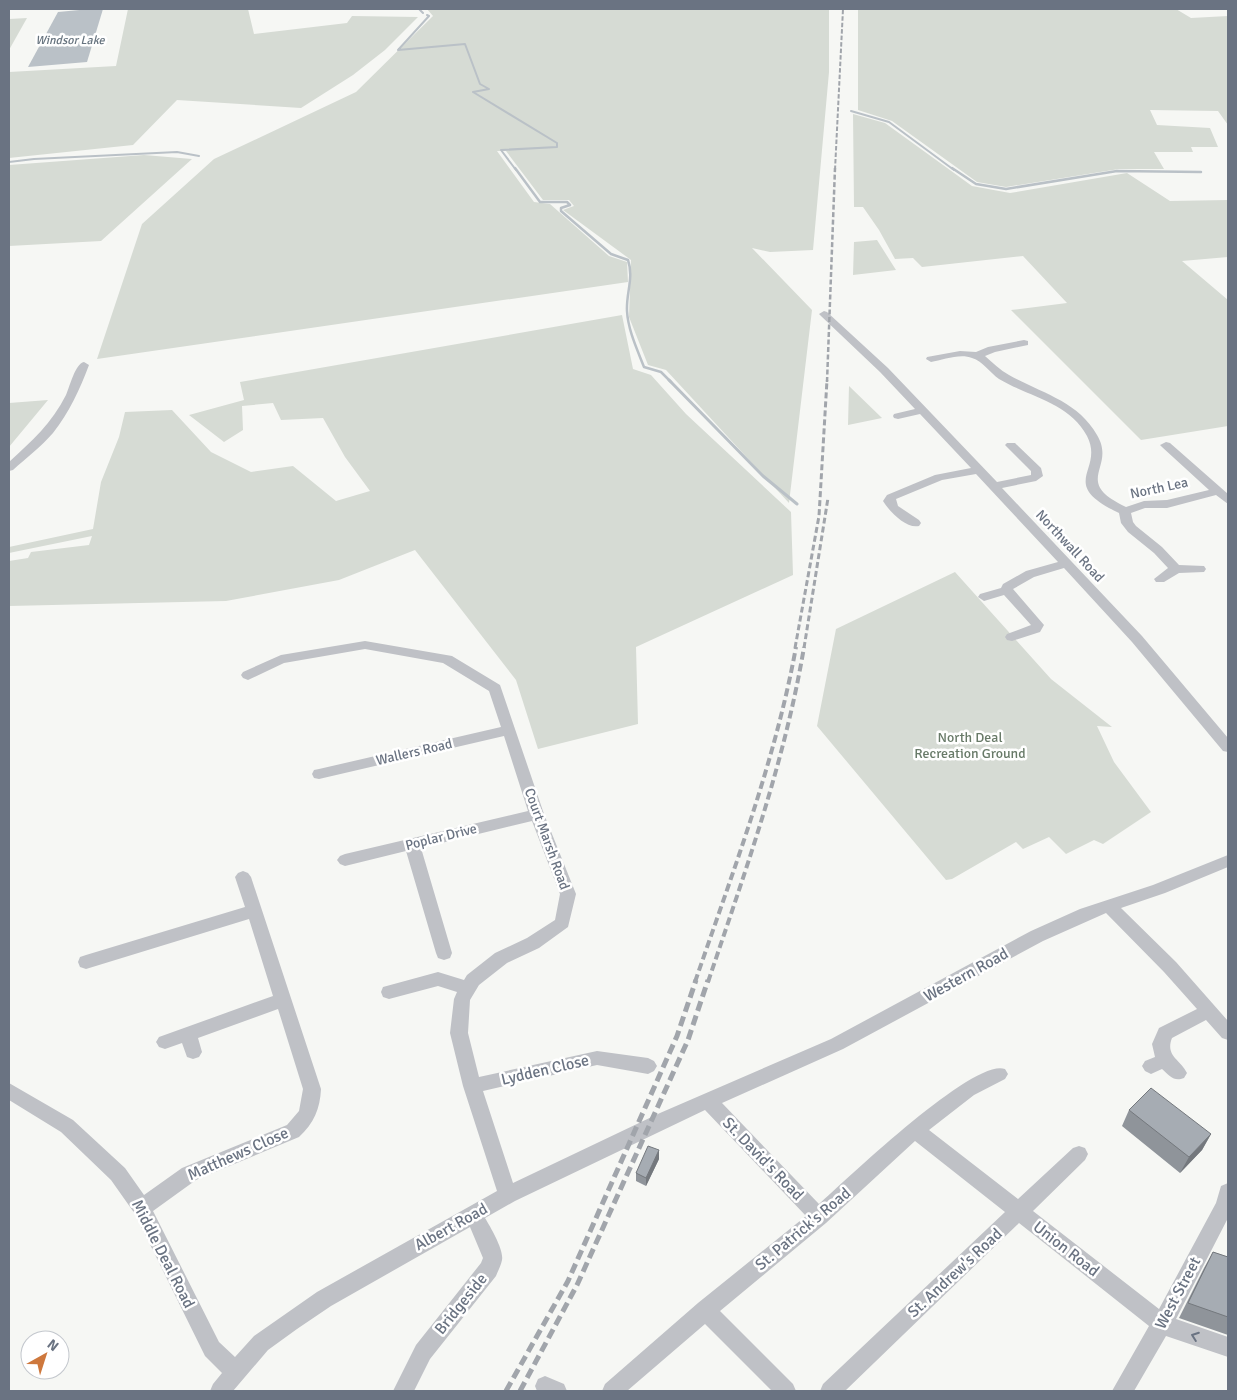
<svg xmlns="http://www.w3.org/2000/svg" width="1237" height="1400" font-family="Signika,sans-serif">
<rect width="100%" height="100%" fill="#f6f7f4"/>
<!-- green -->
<path fill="#d6dbd4" d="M128,9h120l6,25 93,-11 5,-7 66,1 -33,33 -32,25 -52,33 -124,-8 -44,45 -124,13v-86l107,-6z
M427,9h402v63l-16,178 -43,2 -18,-4 60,62 -23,193 -123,-133 -18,-5 -19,-48 2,-57 -68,-50 11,-4 -5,-6h-26l-37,-49h-9l37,51 16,2 59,52 18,6 1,20 -531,77 45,-135 72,-65 142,-67 77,-76z
M858,9h318l15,9 37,-2v109l-10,-14 -68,-1 7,15 53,3 8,19h-27l2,5h-39l10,17h-45l-113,18 -29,-5 -85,-61 -34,-11z
M27,18l-18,32v-31z
M853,114l32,9 87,63 38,7 117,-20 43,28 58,-1v57l-46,4 46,39v126l-87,14 -130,-130 56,-7 -44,-47 -101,11 -9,-9 -18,1 -16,-29 -16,-23h-9z
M144,155l48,4 -91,82 -92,5v-81z
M877,240l19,30 -43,5 1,-33z
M622,315l11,54 18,6 35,39 105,98 2,63 -157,72 2,77 -100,25 -22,-69 -101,-130 -76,30 -113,21 -217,5v-45l19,-3 3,-6 58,-7 3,-9 -83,17v-6l84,-18 8,-47 18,-45 6,-25 47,-2 39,42 40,20 42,-6 43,35 34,-10 -25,-34 -22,-39 -42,2 -8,-17 -31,3 1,24 -19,12 -35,-27 55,-15 -4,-18z
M849,386l33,32 -34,7z
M48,400l-39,47v-44z
M955,572l96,107 61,48 -15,-1 17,36 37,50 -48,32 -9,-4 -28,14 -17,-17 -26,12 -7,-7 -64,37 -6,1 -129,-154 19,-97z"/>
<!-- water -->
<path fill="#bac1c7" d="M90,9h13l-16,53 -59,5 30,-55z"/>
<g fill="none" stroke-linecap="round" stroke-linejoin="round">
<!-- stream-far2 -->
<path stroke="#bac1c7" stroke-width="2" d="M419,9l4,4
M427,15l2,1 -31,34 67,-6 15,40 9,5 -16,3 84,51v4l-56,3 15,20
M851,111l38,11 65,48
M9,162l25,-3 143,-7 22,4"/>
<!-- stream-far1 -->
<path stroke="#bac1c7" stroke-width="2.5" d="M515,168l25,34h27l3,3 -9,3v3l50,43 17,6c6,18 -2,33 -1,51 1,19 10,38 17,56l17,5 10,10
M952,168l24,16 30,5 111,-18 84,1"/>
<!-- stream -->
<path stroke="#bac1c7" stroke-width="3" d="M669,380l94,96 34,28"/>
<!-- minor -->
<path fill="#bfc1c6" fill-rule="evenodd" d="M824,311l3,1 61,56 109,114 34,-7v-4l-26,-26 2,-2h8l26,25 2,8 -7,5 -34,7 140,148 86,102v14l-5,-1 -91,-109 -68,-74 -30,9 -21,12 31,36 -4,7 -28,9 -5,-1 -2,-3 2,-3 24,-9 -27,-30 -20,6 -6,-4 2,-3 21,-6 2,-4 23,-13 32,-9 -82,-88 -34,6 -46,19 2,7 21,14 2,3 -2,3c-13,3 -30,-15 -36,-25l4,-6 48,-20 36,-7 -51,-54 -22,5 -4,-1 -1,-2 1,-2 21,-5 -35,-37 -59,-56 -2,-2z
M1024,340l4,1v4l-33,7 -10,4c8,7 15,14 24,19 32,18 69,26 88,60 20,33 -26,46 29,72l18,-6 23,-1 42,-10 -47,-43 -2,-2 6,-3 4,1 58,51v10l-12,-9 -49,13h-22l-14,5 2,9 3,4 26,21 17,18 25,1 2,3 -2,3 -25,1 -15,9h-8l-2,-3 14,-11 -14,-15 -26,-21 -7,-9 -2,-10c-63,-30 -14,-42 -32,-77 -18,-34 -58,-39 -88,-57 -9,-6 -16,-18 -27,-21 -12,-5 -29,2 -41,4l-5,-3 1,-2 33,-6 16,1 12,-5z
M84,362l5,3c-9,24 -20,48 -36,68 -12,14 -27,25 -40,37l-4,1v-9c23,-21 43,-39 57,-67 4,-9 9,-31 18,-33z
M365,641l87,15 48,29 44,129 32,80 -8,33 -29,21 -32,15 -28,22 -9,15 -2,33 11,44 118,-26 51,7 6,3 3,5 -3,5 -6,3 -51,-9 -114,26 30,92 147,-70 171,-74 200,-108 49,-22 73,-24 75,-30v12l-63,26 -44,15 55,54 52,59v19l-6,-2 -16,-18 -34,18c-7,18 8,21 15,35l-3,5c-10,4 -14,-2 -22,-9l-11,5 -6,-3 -3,-5 3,-5 10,-4 -3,-13 7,-16 38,-19 -33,-37 -58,-59 -63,28 -200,108 -121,54 97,101c27,-24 155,-147 186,-135l3,5 -3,5 -31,16 -45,35 89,69 55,-51 6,-2 6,2 3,6 -3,6 -52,51 126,98 57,-106 5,-17 7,-3v35l-52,101 52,18v20l-62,-21 -32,55h-22l37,-65 -130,-103 -174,168h-25l3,-7 182,-172 -90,-71 -89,82 -106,88 73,73 3,7h-24l-67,-67 -78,67h-25l3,-7 93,-81 108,-87 -101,-106 -190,91 -30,17c6,10 19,32 17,42 -1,5 -4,11 -6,16l-66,83 -16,32h-21l23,-46 65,-82 2,-5 -13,-31 -139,79 -34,23 -29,21 -35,41h-23l3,-7 9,-11 -17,-17 -70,-142 -24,-34 -50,-48 -52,-32v-17l64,37 52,48 19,27 38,-27 105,-43 12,-14 4,-22 -25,-80 -80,29 4,14 -3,5 -6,2 -6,-2 -5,-14 -17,6 -6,-2 -3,-5 3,-5 114,-41 -24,-77 -163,50 -6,-2 -2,-5 2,-5 6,-2 159,-48 -10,-30 3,-4 5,-2 5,2 3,4 70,212c-1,20 -7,34 -22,48l-103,43 -43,31 66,131 16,15 19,-21 63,-44 180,-101 -34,-105 -13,-53 4,-34 3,-7 -19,-6 -49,13 -6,-2 -2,-5 2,-5 55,-15 26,8 3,-5 28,-22 32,-15 28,-18 5,-26 -28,-73 -111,27 31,105 -2,5 -6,2 -6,-2 -2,-5 -30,-102 -61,15 -5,-2 -3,-4 3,-4 5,-2 183,-43 -24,-75 -185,43 -5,-1 -2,-4 2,-4 5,-1 182,-42 -12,-36 -46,-28 -78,-14 -81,14 -36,17 -5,-2 -2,-3 2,-3 38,-17z
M545,1376l19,8 3,7h-30l-2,-5 3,-7z"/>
<!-- rail-far4 -->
<path stroke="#a1a5ab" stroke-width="2" stroke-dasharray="4.5 2" stroke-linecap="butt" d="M835,170l8,-161"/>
<!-- rail-far3 -->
<path stroke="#a1a5ab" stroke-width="2.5" stroke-dasharray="5 2.5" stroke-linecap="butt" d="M827,382l8,-214"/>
<!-- rail-far2 -->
<path stroke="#a1a5ab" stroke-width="3" stroke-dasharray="6 3" stroke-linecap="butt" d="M795,648l24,-132 8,-136
M804,648l24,-150"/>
<!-- rail-far1 -->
<path stroke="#a1a5ab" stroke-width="4" stroke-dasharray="8 4" stroke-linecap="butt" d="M695,982c38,-111 80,-220 101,-335
M708,982c37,-110 77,-221 96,-335"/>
<!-- rail -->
<path stroke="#a1a5ab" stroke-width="5" stroke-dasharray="10 5" stroke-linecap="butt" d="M506,1391l62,-110 109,-245 19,-56
M520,1391l57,-106 111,-245 20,-60"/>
</g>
<!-- wall -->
<path fill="#8f949a" d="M1129,1110l82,24 -9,16 -22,23 -58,-47z
M659,1150v9l-13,27 -10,-5v-8z
M1213,1252l15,5v78l-49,-17 25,-50z"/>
<!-- shaded-wall -->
<path fill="#74787d" d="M1211,1134l-9,16 -22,23 9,-16z
M659,1150v9l-13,27v-8z"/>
<!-- building -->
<path fill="#a6acb3" stroke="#74787d" d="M1151,1088l60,46 -22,23 -60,-47z
M648,1146l11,4 -13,28 -10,-5z
M1213,1252l15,5v60l-40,-14z"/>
<!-- one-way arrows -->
<defs><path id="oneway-chevron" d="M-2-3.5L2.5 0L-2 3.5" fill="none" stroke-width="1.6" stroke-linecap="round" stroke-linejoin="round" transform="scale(1.25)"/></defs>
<use stroke="#6a7382" href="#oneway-chevron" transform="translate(1195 1336) rotate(-160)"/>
<g text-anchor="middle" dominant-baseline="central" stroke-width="5" stroke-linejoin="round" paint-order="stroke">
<!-- far-water labels -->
<g font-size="12" font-style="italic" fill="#66737e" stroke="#fff">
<text x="70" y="40">Windsor Lake</text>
</g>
<!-- street labels -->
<g font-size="14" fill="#6a7382" stroke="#fff">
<text transform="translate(1159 488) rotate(-12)">North Lea</text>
<text transform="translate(1070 546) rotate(47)">Northwall Road</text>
<text transform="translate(414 752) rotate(-13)">Wallers Road</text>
<text transform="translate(441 837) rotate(-14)">Poplar Drive</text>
<text transform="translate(547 839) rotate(70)">Court Marsh Road</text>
</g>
<!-- park labels -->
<g font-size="14" fill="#687a68" stroke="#fff">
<text x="970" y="737">North Deal<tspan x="970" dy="16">Recreation Ground</tspan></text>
</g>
<!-- near-street labels -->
<g font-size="16" fill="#6a7382" stroke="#fff">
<text transform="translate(966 975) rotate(-29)">Western Road</text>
<text transform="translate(545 1070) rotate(-13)">Lydden Close</text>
<text transform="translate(238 1154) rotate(-24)">Matthews Close</text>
<text transform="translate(763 1159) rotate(46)">St. David's Road</text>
<text transform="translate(451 1227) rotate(-29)">Albert Road</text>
<text transform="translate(803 1229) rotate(-40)">St. Patrick's Road</text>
<text transform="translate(1066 1249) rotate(38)">Union Road</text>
<text transform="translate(163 1254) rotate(63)">Middle Deal Road</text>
<text transform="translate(955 1273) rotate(-43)">St. Andrew's Road</text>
<text transform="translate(1178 1293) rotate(-62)">West Street</text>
<text transform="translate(461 1304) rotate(-51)">Bridgeside</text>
</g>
</g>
<!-- border -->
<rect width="1237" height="1400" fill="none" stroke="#6a7382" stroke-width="20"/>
<!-- north arrow -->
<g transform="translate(45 1355) rotate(39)"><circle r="24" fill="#ffffff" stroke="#c3c7cd"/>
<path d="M0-4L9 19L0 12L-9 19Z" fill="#ce783d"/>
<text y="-8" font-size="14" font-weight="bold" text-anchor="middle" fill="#6a7382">N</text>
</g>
</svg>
